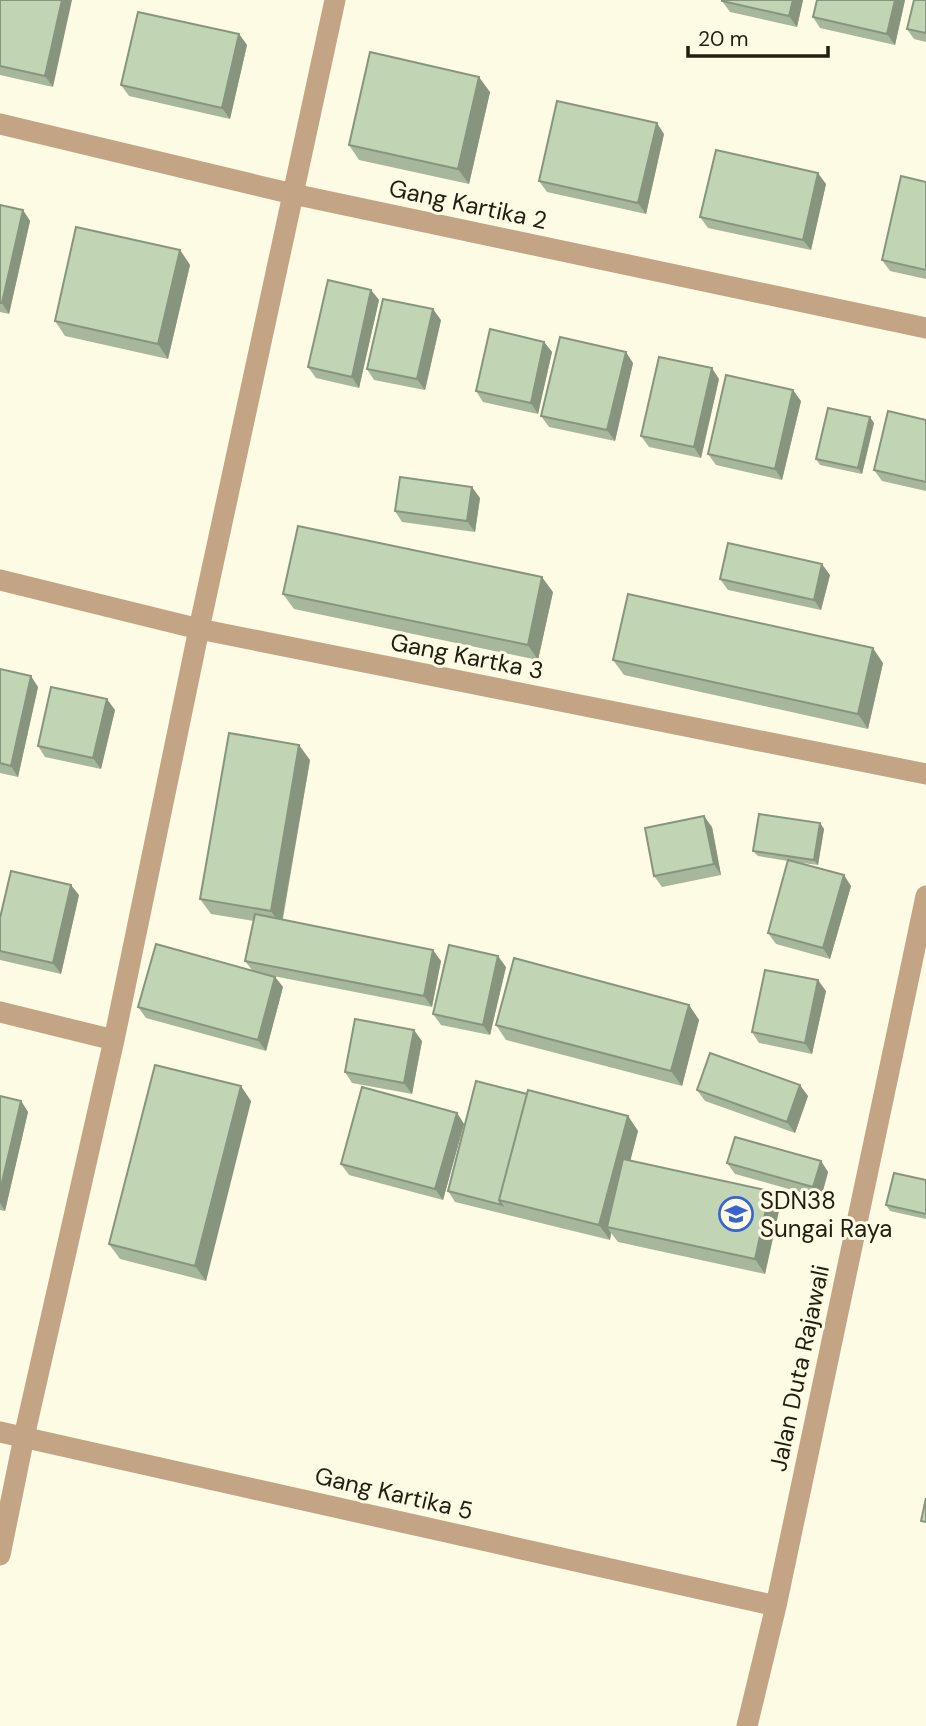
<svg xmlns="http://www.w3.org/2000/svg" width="926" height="1726" font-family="'DM Sans',sans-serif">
<rect width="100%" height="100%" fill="#fefbe4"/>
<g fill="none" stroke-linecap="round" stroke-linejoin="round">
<!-- minor -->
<path stroke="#c3a485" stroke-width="21" d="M0,124l293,70 633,134
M0,580l199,49 727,145
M0,1012l114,28
M0,1432l776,174
M0,1555l24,-118 90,-397 85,-411 136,-629
M747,1726l29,-120 150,-710"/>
</g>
<!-- wall -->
<path fill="#a6b79c" d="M0,0l53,87 -53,-12z
M722,0h81l-6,27 -67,-15 -8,-11z
M817,0h88l-10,45 -75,-17 -7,-11z
M926,0v42l-12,-3 -7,-10z
M239,34l8,11 -17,74 -101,-23 -8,-11z
M490,92l-21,92 -110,-24 -10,-15z
M664,134l-18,80 -99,-22 -8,-11z
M926,182v97l-36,-8 -8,-11z
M826,184l-15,66 -103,-22 -8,-11z
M0,205l23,5 7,11 -21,93 -9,-2z
M180,250l10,15 -22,94 -103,-23 -10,-15z
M371,290l8,10 -20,88 -43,-10 -8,-11z
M441,320l-16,70 -51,-10 -7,-11z
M544,342l8,10 -14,62 -55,-12 -7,-11z
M633,363l-18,78 -66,-14 -8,-11z
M719,379l-18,79 -52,-11 -8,-11z
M801,401l-19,79 -66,-15 -8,-11z
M926,420v71l-44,-10 -8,-11z
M874,423l-12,51 -42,-9 -4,-6z
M480,498l-5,34 -73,-10 -7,-11z
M830,575l-9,35 -93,-20 -8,-11z
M553,592l-15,68 -244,-51 -11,-15z
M613,660l270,3 -15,66 -244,-54z
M0,669l38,18 -20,90 -18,-4z
M115,710l-14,59 -56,-12 -7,-11z
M310,760l-27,159 158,42 -9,46 -164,-32 7,2 8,10 -17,64 -120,-33 -8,-11 114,-37 -7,-9 9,-40 -43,-7 -11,-15z
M820,823l4,6 -6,36 -23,-3 56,24 -21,73 -54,-15 -8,-11 20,-72 -30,-5 -5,-5z
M712,827l9,48 -59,12 -8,-11z
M79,895l-18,79 -61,-14v-42z
M506,967l-16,68 -49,-10 -8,-11z
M826,991l-14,63 -53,-11 -7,-11z
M689,1005l10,15 -17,66 -176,-46 -10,-15z
M422,1041l-10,53 -60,-11 -7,-11z
M697,1090l111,6 -13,37 -90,-32z
M527,1094l101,22 10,15 -8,29 150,46 -15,68 -147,-32 -7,-9 -1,7 -155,-38 -7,-11z
M0,1096l21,5 7,11 -23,99 -5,-1z
M251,1101l-45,180 -86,-22 -11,-15z
M457,1113l7,11 -21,76 -94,-25 -8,-11z
M821,1161l7,11 -7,26 -86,-24 -8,-11z
M926,1180v39l-36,-8 -4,-6z"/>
<!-- shaded-wall -->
<path fill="#87957f" d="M62,0h10l-19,87 -8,-11z
M793,0h10l-6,27 -8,-11z
M895,0h10l-10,45 -8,-11z
M239,34l8,11 -17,74 -8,-11z
M479,77l11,15 -21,92 -11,-15z
M657,123l7,11 -18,80 -8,-11z
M818,173l8,11 -15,66 -8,-10z
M23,210l7,11 -21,93 -7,-11z
M180,250l10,15 -22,94 -10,-15z
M371,290l8,10 -20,88 -7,-11z
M433,309l8,11 -16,70 -8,-11z
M544,342l8,10 -14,62 -7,-11z
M626,352l7,11 -18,78 -8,-11z
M712,368l7,11 -18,79 -7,-11z
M793,390l8,11 -19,79 -7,-11z
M870,417l4,6 -12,51 -4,-6z
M472,487l8,11 -5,34 -8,-11z
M822,564l8,11 -9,35 -7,-10z
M542,577l11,15 -15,68 -10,-15z
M873,648l10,15 -15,66 -10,-15z
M31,676l7,11 -20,90 -7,-11z
M107,699l8,11 -14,59 -8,-11z
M299,745l11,15 -29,166 -10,-15z
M704,816l8,11 9,48 -7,-11z
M820,823l4,6 -6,36 -4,-5z
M844,875l7,11 -21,73 -7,-11z
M71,885l8,10 -18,79 -8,-11z
M433,950l8,11 -9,46 -8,-11z
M498,956l8,11 -16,68 -7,-10z
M275,977l8,10 -17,64 -8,-11z
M818,980l8,11 -14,63 -7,-11z
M689,1005l10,15 -17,66 -11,-15z
M414,1030l8,11 -10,53 -8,-11z
M800,1085l8,11 -13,37 -8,-11z
M241,1086l10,15 -45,180 -11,-15z
M21,1101l7,11 -23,99 -5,-8v-12z
M457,1113l7,11 -21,76 -8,-11z
M628,1116l10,15 -25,97 -6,-1 4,6 -1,7 -11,-15z
M821,1161l7,11 -7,26 -8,-11z
M770,1191l10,15 -15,68 -10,-15z"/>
<!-- building -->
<path fill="#c1d5b5" stroke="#87957f" stroke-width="2" d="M0,0h62l-17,76 -45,-10z
M722,0h71l-4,16 -67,-15z
M817,0h78l-8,34 -74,-17z
M914,0h12v33l-19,-4z
M138,12l101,22 -17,74 -101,-23z
M370,52l109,25 -21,92 -109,-24z
M557,101l100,22 -19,80 -99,-22z
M716,150l102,23 -15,67 -103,-23z
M901,176l25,6v88l-44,-10z
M0,205l23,5 -21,93h-2z
M76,227l104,23 -22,94 -103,-23z
M328,280l43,10 -19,87 -44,-10z
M383,299l50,10 -16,70 -50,-10z
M490,329l54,13 -13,61 -55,-12z
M560,337l66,15 -19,78 -66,-14z
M659,357l53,11 -18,79 -53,-11z
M726,375l67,15 -18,79 -67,-15z
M828,408l42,9 -12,51 -42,-9z
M888,411l38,9v62l-52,-12z
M400,477l72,10 -5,34 -72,-10z
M298,526l244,51 -14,68 -245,-51z
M728,543l94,21 -8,36 -94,-21z
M628,594l245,54 -15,66 -245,-54z
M0,669l31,7 -20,90 -11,-3z
M51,687l56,12 -14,59 -55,-12z
M229,733l70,12 -28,166 -71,-12z
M759,814l61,9 -6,37 -61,-9z
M704,816l10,48 -60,12 -9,-48z
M788,860l56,15 -21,73 -55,-15z
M11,871l60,14 -18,78 -53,-12v-33z
M255,914l178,36 -9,46 -179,-35z
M156,944l119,33 -17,63 -120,-33z
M449,945l49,11 -15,69 -50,-11z
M514,958l175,47 -18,66 -175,-46z
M765,970l53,10 -13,63 -53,-11z
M355,1019l59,11 -10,53 -59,-11z
M710,1053l90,32 -13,37 -90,-32z
M155,1065l86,21 -46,180 -86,-22z
M476,1081l51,13 -28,106 3,5 -54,-14z
M362,1087l95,26 -22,76 -94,-25z
M528,1090l100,26 -29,109 -100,-25z
M0,1096l21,5 -21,90z
M735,1137l86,24 -8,26 -86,-24z
M623,1159l147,32 -15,68 -148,-32z
M894,1173l32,7v34l-40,-9z
M926,1498v24l-5,-1z"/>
<!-- icons -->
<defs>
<g id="school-ring" transform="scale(1.75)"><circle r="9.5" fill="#fefbe4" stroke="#3962d3" stroke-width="1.5"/><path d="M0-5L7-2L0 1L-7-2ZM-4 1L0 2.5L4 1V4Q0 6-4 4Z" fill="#3962d3"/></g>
</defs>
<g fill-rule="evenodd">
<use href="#school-ring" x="736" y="1214"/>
</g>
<g text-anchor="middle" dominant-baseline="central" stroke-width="6" stroke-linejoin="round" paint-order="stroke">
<!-- street labels -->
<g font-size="24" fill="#201e10" stroke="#fefbe4">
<text transform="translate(468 204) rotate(12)">Gang Kartika 2</text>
<text transform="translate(467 656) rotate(11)">Gang Kartka 3</text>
<text transform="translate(799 1368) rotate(-78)">Jalan Duta Rajawali</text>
<text transform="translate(394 1493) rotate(13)">Gang Kartika 5</text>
</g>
<!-- poi labels -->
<g font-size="24" fill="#201e10" stroke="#fefbe4" text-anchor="start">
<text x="760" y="1200">SDN38<tspan x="760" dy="28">Sungai Raya</tspan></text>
</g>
</g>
<!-- scale -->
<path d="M688 46v10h140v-10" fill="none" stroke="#201e10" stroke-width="3.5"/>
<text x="698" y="46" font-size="21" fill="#201e10" stroke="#fefbe4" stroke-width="5" paint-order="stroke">20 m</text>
</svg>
